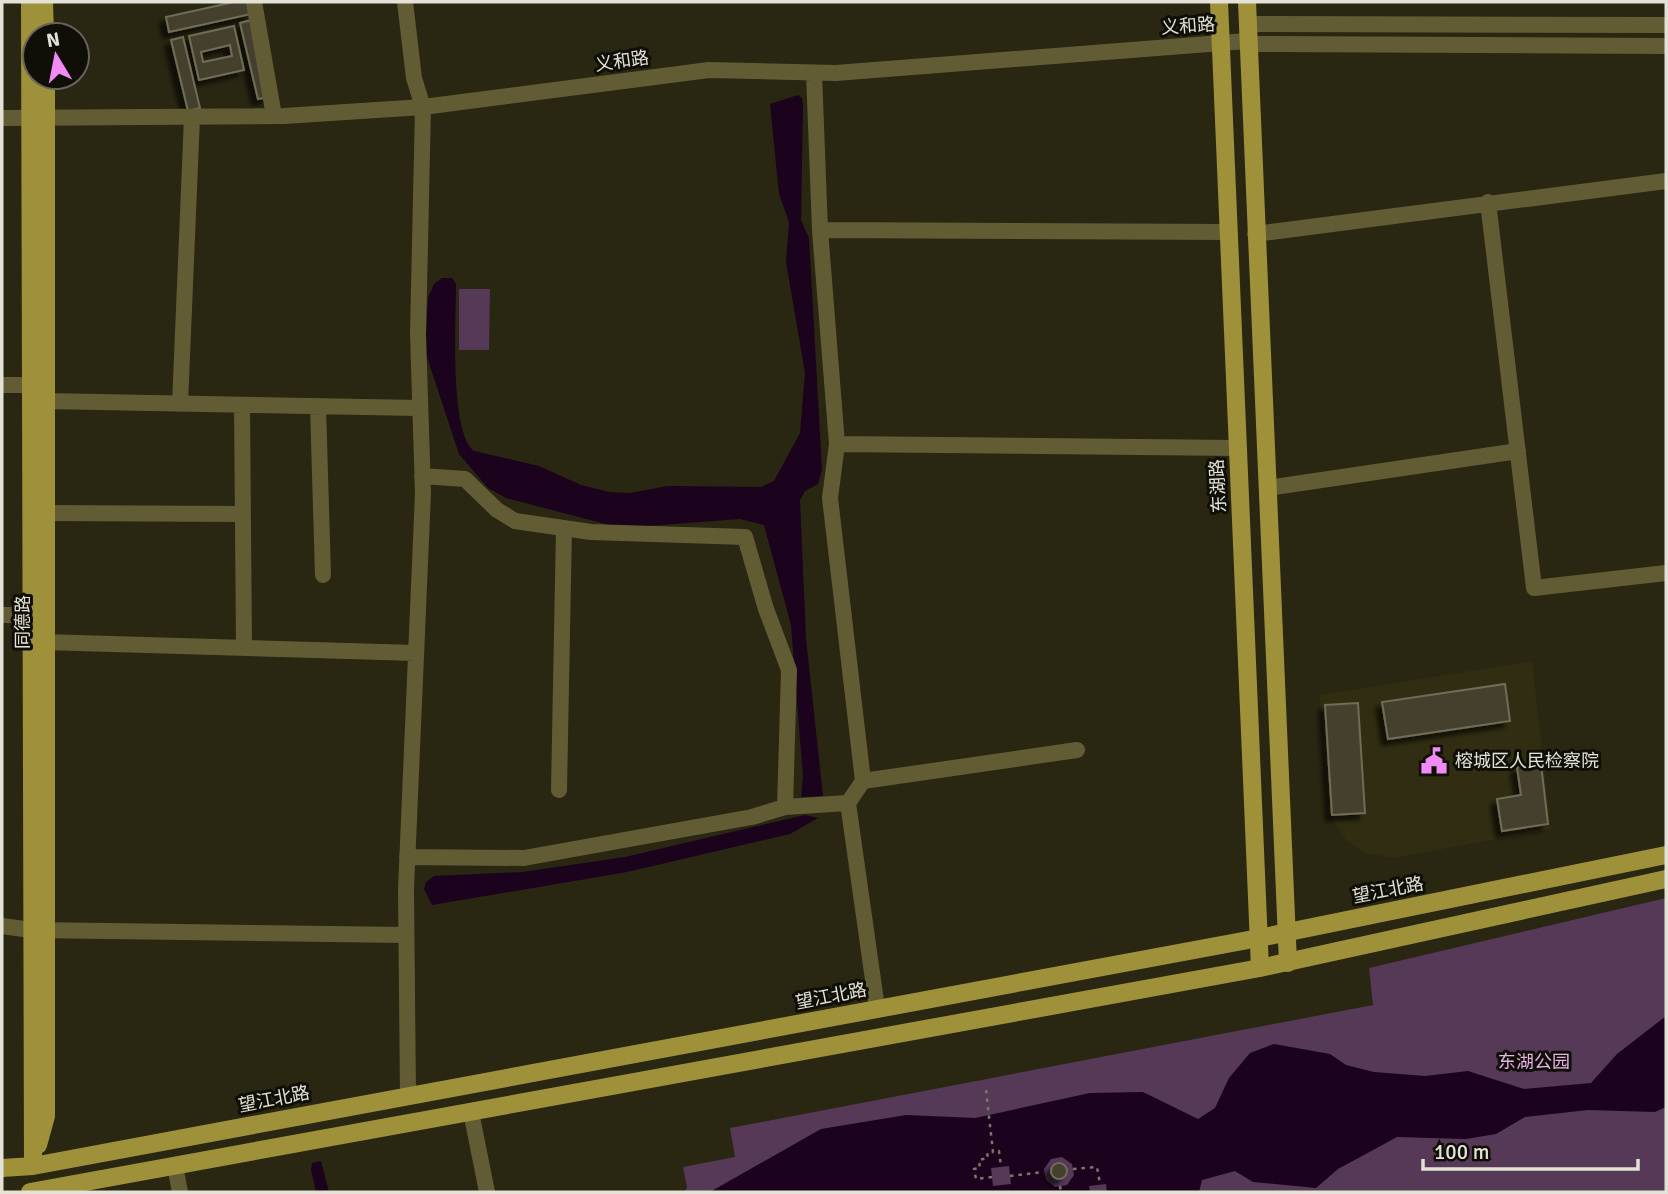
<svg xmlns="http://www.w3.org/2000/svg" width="1668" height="1194" font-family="Signika,'Noto Sans SC',sans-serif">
<defs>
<filter id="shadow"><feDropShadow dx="-6" dy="6" stdDeviation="2" flood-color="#0009"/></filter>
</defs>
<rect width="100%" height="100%" fill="#292612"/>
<!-- built -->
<path fill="#312d12" d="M1532,661l19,168 -157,29 -30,-5 -18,-13 -18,-27 -8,-118z"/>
<!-- green -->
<path fill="#553956" d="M459,289h31l-1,61h-30z
M1666,898v294h-982l3,-4 -4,-21 52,-10 -5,-29 643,-123 -4,-37z"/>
<!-- water -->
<path fill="#1b021d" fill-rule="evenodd" d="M798,95l4,3 1,8 -2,114 8,18 13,232 -4,14 -13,7 -5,9 6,139 17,157 -22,1 2,-20 -12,-152 -27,-100 -24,-6 -119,9 -115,-30 -18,-10 -29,-34 -34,-103 3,-53 6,-14 8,-6h10l4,6c0,32 -7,150 18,167l65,15 42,19 28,7 21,1 37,-7 94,1 13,-6 26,-48 5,-60 -19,-111 3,-40 -10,-28 -9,-90z
M805,815l13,3 -28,16 -163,38 -195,33 -8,-16 2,-7 8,-6 89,-4 102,-15z
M1666,1016v91l-11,5 -67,-2 -63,7 -29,17 -30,5 -69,-2 -59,32 -22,19 -63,-6 -18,-11 -33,9 -3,12h-92l-1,-8 -17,2 1,6h-380l111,-63 85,-14 69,3 115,-25 53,-1 55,27 17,-11 14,-30 21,-25 24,-9 56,10 16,11 28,7 51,4 43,-5 56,18 67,-6 26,-29zM1062,1157l10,7 2,11 -7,10 -12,2 -9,-7 -2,-11 7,-10zM1009,1166l2,18 -18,2 -2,-18z
M321,1161l8,31h-13l-5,-22 1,-7z"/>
<!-- building -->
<path fill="#44412d" stroke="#6f6c56" stroke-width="2" fill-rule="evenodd" filter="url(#shadow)" d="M234,2h14l3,12 -82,18 -3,-15z
M251,20l18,77 -11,2 -18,-76z
M234,26l10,44 -45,10 -10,-44zM230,45l2,11 -29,6 -2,-10z
M183,37l17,71 -12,3 -17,-71z
M1505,684l5,37 -122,18 -6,-37z
M1358,703l7,110 -33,2 -7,-110z
M1541,764l7,60 -46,7 -5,-32 24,-4 -4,-28z
M1051 1171a8 8 0 1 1 16 0a8 8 0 1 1-16 0Z"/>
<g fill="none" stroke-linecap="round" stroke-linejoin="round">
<!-- path -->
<path stroke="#7a7767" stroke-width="2.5" stroke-dasharray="3.5 5" stroke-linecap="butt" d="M986,1090l7,62 6,-1 2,16
M1073,1169l24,-2 3,17
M1010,1176l34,-4
M992,1177l-16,2 -2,-10 6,-1 -1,-8 9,-2 -1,-5 6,-1
M1060,1186l1,6"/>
<!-- minor -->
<path stroke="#625c35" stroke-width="16" d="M254,2l20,114
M405,2l9,76 9,29 -5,227 5,159 -17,396 2,207
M1247,24l419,1
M1247,44l419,2
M814,73l6,157 17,214 -7,54 33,283 -15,22 29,205
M2,118l282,-2 139,-9 286,-37 127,3 411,-32
M1488,202l46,386 132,-15
M820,230l407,2
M1255,234l411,-53
M2,385h29
M45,401l374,7
M180,404l12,-286
M242,405l2,243
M318,406l5,169
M837,444l400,4
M422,476l43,3 32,31 18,11 76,11 154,5 21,72 23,61 -4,137
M1267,488l251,-37
M44,513l199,1
M2,615h28
M44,642l372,11
M863,781l214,-31
M559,790l5,-262
M407,857l117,1 228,-41 33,-10 63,-4
M2,926l29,4 375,5
M471,1112l16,80
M175,1166l5,26"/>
<!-- major -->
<path stroke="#9f913a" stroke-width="18" d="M30,2l3,1164
M44,2l1,33
M1219,2l41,966
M1247,2l41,961
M38,1145l8,-29v-1039
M2,1168l31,-2 1226,-228 407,-83
M30,1192l1230,-224 406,-89"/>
</g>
<!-- icons -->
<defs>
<g id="civic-bare" transform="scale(2.1)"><path d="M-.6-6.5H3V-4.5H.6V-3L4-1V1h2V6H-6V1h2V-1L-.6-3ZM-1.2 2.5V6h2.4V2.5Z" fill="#f08bf5" stroke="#100f07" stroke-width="2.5" paint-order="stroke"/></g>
</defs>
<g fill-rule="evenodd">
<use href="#civic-bare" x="1434" y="761"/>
</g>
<g text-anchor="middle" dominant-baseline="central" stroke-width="6" stroke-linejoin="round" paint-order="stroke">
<!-- street labels -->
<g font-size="18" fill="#e4e2d6" stroke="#100f07">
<text transform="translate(1188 26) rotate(-4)">义和路</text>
<text transform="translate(622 61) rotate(-8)">义和路</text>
<text transform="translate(1218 486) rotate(-93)">东湖路</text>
<text transform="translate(23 622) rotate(-90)">同德路</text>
<text transform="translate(1388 890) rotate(-11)">望江北路</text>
<text transform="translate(831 996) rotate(-11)">望江北路</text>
<text transform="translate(274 1099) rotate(-11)">望江北路</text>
</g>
<!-- poi labels -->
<g font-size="18" fill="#e4e2d6" stroke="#100f07" text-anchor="start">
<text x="1455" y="761">榕城区人民检察院</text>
</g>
<!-- park labels -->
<g font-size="18" fill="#e7b0e9" stroke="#100f07">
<text x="1534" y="1062">东湖公园</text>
</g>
</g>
<!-- border -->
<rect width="1668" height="1194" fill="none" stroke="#e4e2d6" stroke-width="7"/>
<!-- north arrow -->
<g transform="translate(56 56) rotate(350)"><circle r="33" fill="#100f07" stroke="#65635a" stroke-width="2"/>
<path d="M0-5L12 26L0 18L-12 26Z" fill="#f08bf5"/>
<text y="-10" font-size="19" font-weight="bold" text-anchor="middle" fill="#e4e2d6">N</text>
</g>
<!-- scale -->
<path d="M1423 1159v10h215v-10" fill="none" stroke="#e4e2d6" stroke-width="3.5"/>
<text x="1434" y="1159" font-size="21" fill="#e4e2d6" stroke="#100f07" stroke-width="5" paint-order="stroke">100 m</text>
</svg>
